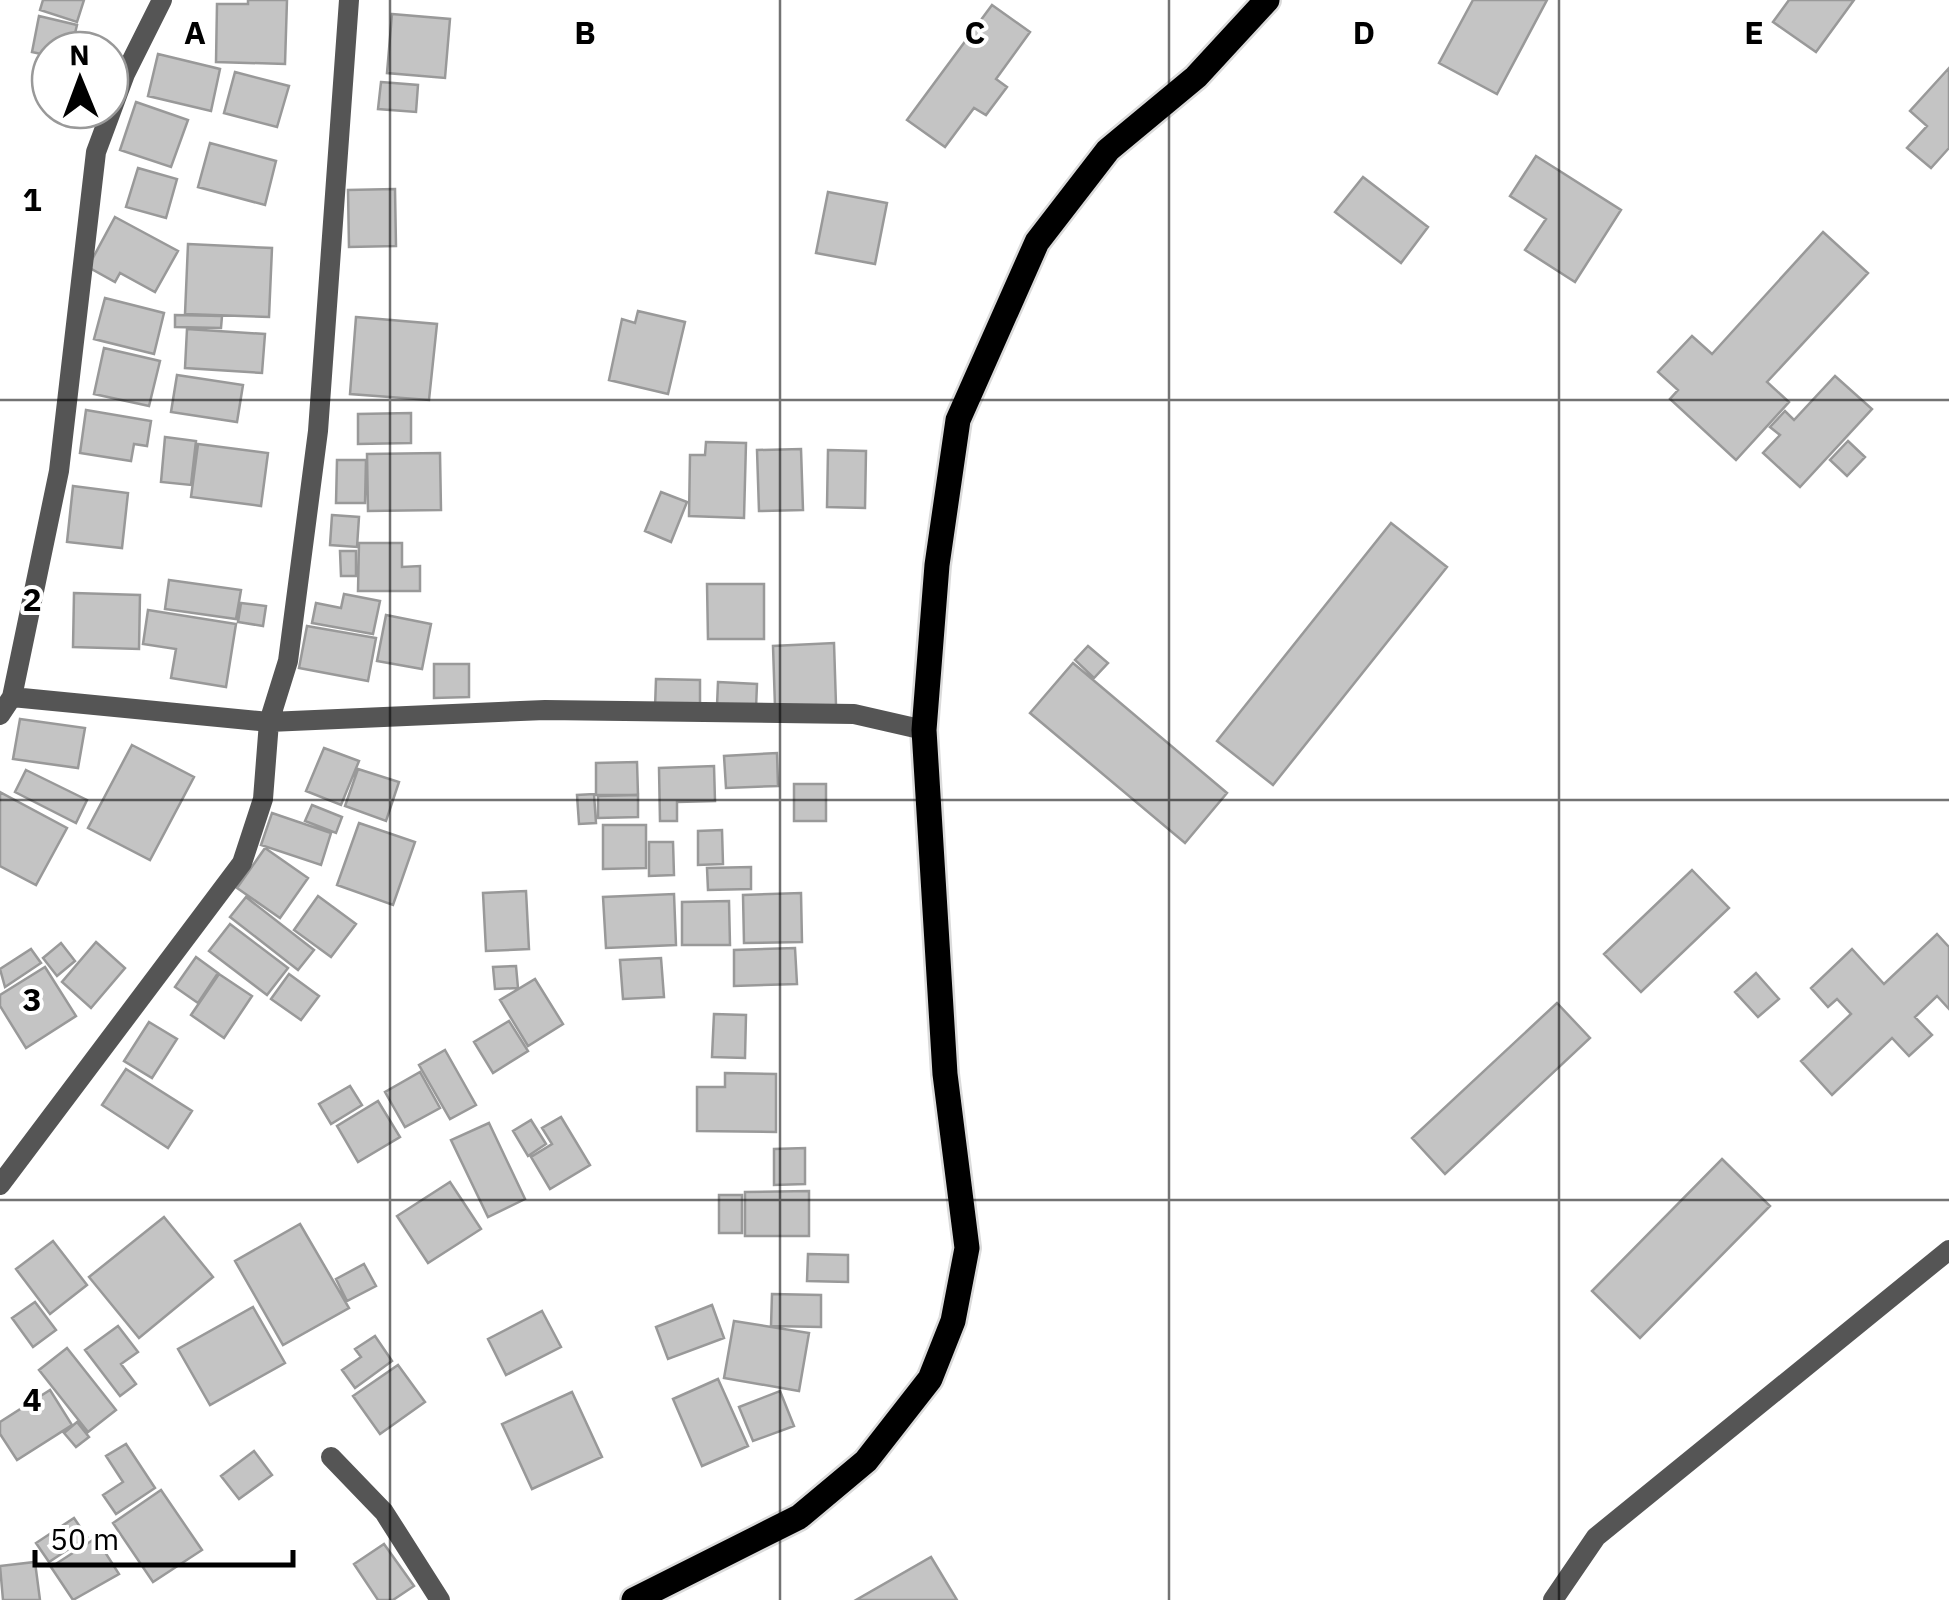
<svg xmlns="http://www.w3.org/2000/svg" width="1949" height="1600" font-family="'IBM Plex Sans',sans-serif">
<rect width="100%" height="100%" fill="#fff"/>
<!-- building -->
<path fill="#c4c4c4" stroke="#999" stroke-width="2.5" d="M43,0h41l-7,22 -37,-12z
M248,0h39l-2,64 -69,-2 1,-58h31z
M1473,0h74l-50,94 -58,-31z
M1789,0h65l-38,52 -43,-30z
M992,5l38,27 -34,47 11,8 -21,28 -12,-7 -29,39 -38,-27z
M392,14l58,5 -5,59 -58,-5z
M39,16l38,9 -6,25h-21v6l-18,-4z
M158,54l62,15 -9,42 -63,-15z
M1949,68v80l-18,20 -24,-20 20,-22 -17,-15z
M235,72l54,14 -12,41 -53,-14z
M381,82l37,3 -2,27 -38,-3z
M136,102l52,18 -17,47 -51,-17z
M210,143l66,18 -11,44 -67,-18z
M1536,156l85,54 -46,72 -50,-32 21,-31 -36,-23z
M138,168l39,11 -11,39 -40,-11z
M1363,177l65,50 -27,36 -66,-51z
M395,189l1,57 -47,1 -1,-57z
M828,192l59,11 -12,61 -59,-11z
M115,217l63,34 -23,41 -35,-19 -5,9 -27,-15z
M1823,232l45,41 -101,109 22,20 -53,58 -66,-61 8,-9 -20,-18 34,-36 20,18z
M188,244l84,4 -3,69 -84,-3z
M105,298l59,15 -10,41 -60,-15z
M638,311l47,11 -17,72 -59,-14 13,-61 13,4z
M175,315l47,1 -1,12 -46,-1z
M356,317l81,7 -8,76 -79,-6z
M187,329l78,5 -3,39 -77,-5z
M104,348l56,13 -11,45 -55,-12z
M177,375l66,10 -6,37 -66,-10z
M1835,376l37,33 -72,78 -37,-34 17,-18 -10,-8 15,-16 9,9z
M86,410l65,11 -4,25 -13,-2 -3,17 -51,-8z
M411,413v30l-53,1v-30z
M165,437l31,4 -5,44 -30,-3z
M1848,441l17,16 -18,19 -17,-16z
M706,442l40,1 -2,75 -55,-2 1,-61h15z
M198,444l70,9 -7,53 -70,-9z
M801,449l2,61 -44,1 -2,-61z
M828,450l38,1 -1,57 -38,-1z
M440,453l1,57 -73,1 -1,-57z
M337,460h29l-1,43h-29z
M73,486l55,7 -6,55 -55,-6z
M661,492l26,10 -16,40 -26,-11z
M332,515l27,2 -2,30 -27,-2z
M1391,523l56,44 -174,218 -56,-44z
M359,543h43v24l18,-1v25h-62z
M340,551h16v25h-15z
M169,580l72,10 -5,29 -71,-10z
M707,584h57v55h-56z
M74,593l66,2 -1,54 -66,-2z
M344,594l36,7 -7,33 -61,-11 4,-20 25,5z
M241,603l25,3 -3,20 -25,-4z
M148,610l88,14 -10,63 -55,-9 5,-29 -33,-5z
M386,615l45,9 -9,45 -45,-8z
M307,626l69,12 -8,43 -69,-13z
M834,643l2,62 -61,2 -2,-61z
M1088,646l20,17 -14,15 -19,-18z
M1073,663l154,130 -42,50 -155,-130z
M434,664h35v33l-35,1z
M656,679l44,1v28h-45z
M718,682l39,2 -1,24 -39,-2z
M20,719l65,9 -7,40 -65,-9z
M132,745l62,32 -44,83 -62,-32z
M324,748l35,13 -18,44 -35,-14z
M777,753l1,33 -52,2 -2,-32z
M637,762l1,33h-42v-32z
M714,766l1,35 -38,1v19h-17l-1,-53z
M358,769l41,13 -13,39 -41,-15z
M26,770l61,30 -11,23 -61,-31z
M794,784h32v37h-32z
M0,792l67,36 -31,57 -36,-19z
M594,794l2,29 -17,1 -2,-29z
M638,795v22l-40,1v-22z
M312,805l30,12 -6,16 -31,-12z
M272,813l59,20 -10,32 -60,-20z
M359,823l56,19 -22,63 -56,-20z
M603,825h43v43l-43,1z
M722,830l1,34 -25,1v-34z
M649,842h24l1,33 -25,1z
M265,848l43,30 -28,40 -43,-30z
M751,867v22l-43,1 -1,-22z
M1692,870l37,38 -88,84 -37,-38z
M526,891l3,58 -43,2 -3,-58z
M801,893l1,49 -58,1 -1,-48z
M674,894l2,51 -70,3 -3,-51z
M318,896l38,28 -25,33 -37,-27z
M246,897l68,53 -16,20 -68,-53z
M729,901l1,44h-48v-43z
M230,924l58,44 -21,27 -58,-44z
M1937,934l12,13v62l-12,-13 -22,21 17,18 -23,21 -17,-18 -60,57 -31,-34 50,-47 -14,-15 -9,8 -17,-19 41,-39 32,35z
M96,942l29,26 -34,40 -29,-26z
M61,943l14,18 -18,15 -14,-18z
M795,948l2,36 -63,2v-36z
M31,949l10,14 -36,24 -5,-18z
M196,957l22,16 -20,30 -23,-16z
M661,958l3,39 -41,2 -3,-39z
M516,966l2,22 -23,1 -2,-22z
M45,967l31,49 -50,32 -26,-42v-11z
M1756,973l23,26 -21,18 -23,-25z
M219,974l33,22 -28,42 -33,-23z
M289,974l30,22 -18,24 -30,-21z
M535,979l28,45 -35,22 -28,-46z
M1557,1003l33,35 -145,136 -33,-36z
M714,1014l32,1 -1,43 -33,-1z
M509,1021l19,30 -35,22 -19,-31z
M149,1022l28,17 -25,39 -28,-17z
M445,1050l31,55 -26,14 -31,-54z
M126,1069l66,42 -24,37 -66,-43z
M420,1072l20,36 -35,19 -20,-35z
M725,1073l51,1v58l-79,-1v-44h28z
M350,1086l12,19 -31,19 -12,-20z
M378,1101l22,36 -42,25 -21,-36z
M561,1117l29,48 -40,24 -19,-32 21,-13 -10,-16z
M531,1120l15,24 -18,12 -15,-25z
M489,1123l36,76 -37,18 -37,-77z
M805,1148v36l-31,1v-36z
M1722,1159l48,47 -130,132 -48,-47z
M450,1182l31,47 -53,34 -31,-47z
M809,1191v45h-64v-44z
M719,1195h23v38h-23z
M164,1217l49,60 -74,61 -50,-61z
M300,1224l49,84 -66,37 -48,-84z
M53,1241l34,44 -37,29 -34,-45z
M808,1254l40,1v27l-41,-1z
M364,1264l12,22 -29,15 -11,-22z
M772,1294l49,1v32l-50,-1z
M35,1302l21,28 -23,17 -21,-29z
M712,1305l12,33 -56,21 -12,-32z
M253,1307l32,56 -75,42 -32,-56z
M542,1311l19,36 -55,28 -18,-36z
M734,1321l75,12 -10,58 -75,-13z
M118,1326l20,26 -17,12 15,20 -16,12 -35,-46z
M375,1336l17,25 -37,27 -13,-18 19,-13 -6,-8z
M67,1348l49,62 -28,22 -49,-62z
M398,1365l27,37 -45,32 -27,-38z
M718,1379l30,67 -46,20 -29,-67z
M50,1390l22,35 -55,35 -17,-26v-12z
M780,1391l14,35 -41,15 -14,-34z
M572,1392l30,65 -70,32 -30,-65z
M77,1422l12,15 -13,10 -12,-14z
M126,1444l29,44 -39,26 -13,-19 20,-13 -17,-26z
M254,1451l18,24 -33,24 -18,-23z
M161,1490l41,60 -49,32 -40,-59z
M74,1518l13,19 -38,25 -13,-19z
M96,1538l23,36 -46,26 -22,-33z
M384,1544l30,42 -21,14h-15l-24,-36z
M931,1557l26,43h-101z
M35,1562l5,38h-37l-3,-34z"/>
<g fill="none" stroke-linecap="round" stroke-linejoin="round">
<!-- primary casing -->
<g stroke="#dbdbdb" stroke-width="30">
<path id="primary" d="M634,1600l165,-83 67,-56 64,-82 23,-58 14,-73 -22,-174 -21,-344 13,-165 21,-145 79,-178 71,-92 88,-73 71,-77"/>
</g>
<!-- street -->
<path stroke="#555" stroke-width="20" d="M12,697l257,25 276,-12 309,4 70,16
M0,715l12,-18 47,-226 37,-319 29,-78 37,-74
M0,1185l242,-322 21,-64 6,-77 19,-61 30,-230 31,-431
M331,1457l53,55 56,88
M1553,1600l43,-63 353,-287"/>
<!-- primary -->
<use href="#primary" stroke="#000" stroke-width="25"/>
</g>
<!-- grid -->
<path fill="none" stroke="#000" stroke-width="2.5" stroke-opacity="0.55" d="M390,0v1600M780,0v1600M1169,0v1600M1559,0v1600M0,400h1949M0,800h1949M0,1200h1949"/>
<g font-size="32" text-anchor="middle" font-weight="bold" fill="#000" stroke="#fff" stroke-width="8" stroke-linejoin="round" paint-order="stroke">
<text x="195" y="44">A</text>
<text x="585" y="44">B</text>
<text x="975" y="44">C</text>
<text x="1364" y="44">D</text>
<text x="1754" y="44">E</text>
<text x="32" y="211">1</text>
<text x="32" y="611">2</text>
<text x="32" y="1011">3</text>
<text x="32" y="1411">4</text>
</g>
<!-- north arrow -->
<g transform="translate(80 80) rotate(359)"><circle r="48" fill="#ffffff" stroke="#999999" stroke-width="2.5"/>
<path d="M0-8L18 38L0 25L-18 38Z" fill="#000000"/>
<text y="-15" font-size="28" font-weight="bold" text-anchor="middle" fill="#000000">N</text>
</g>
<!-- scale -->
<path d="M35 1550v15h258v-15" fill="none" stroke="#000000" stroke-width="5"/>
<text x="50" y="1550" font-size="30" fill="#000000" stroke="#ffffff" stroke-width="8" paint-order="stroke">50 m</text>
</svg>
